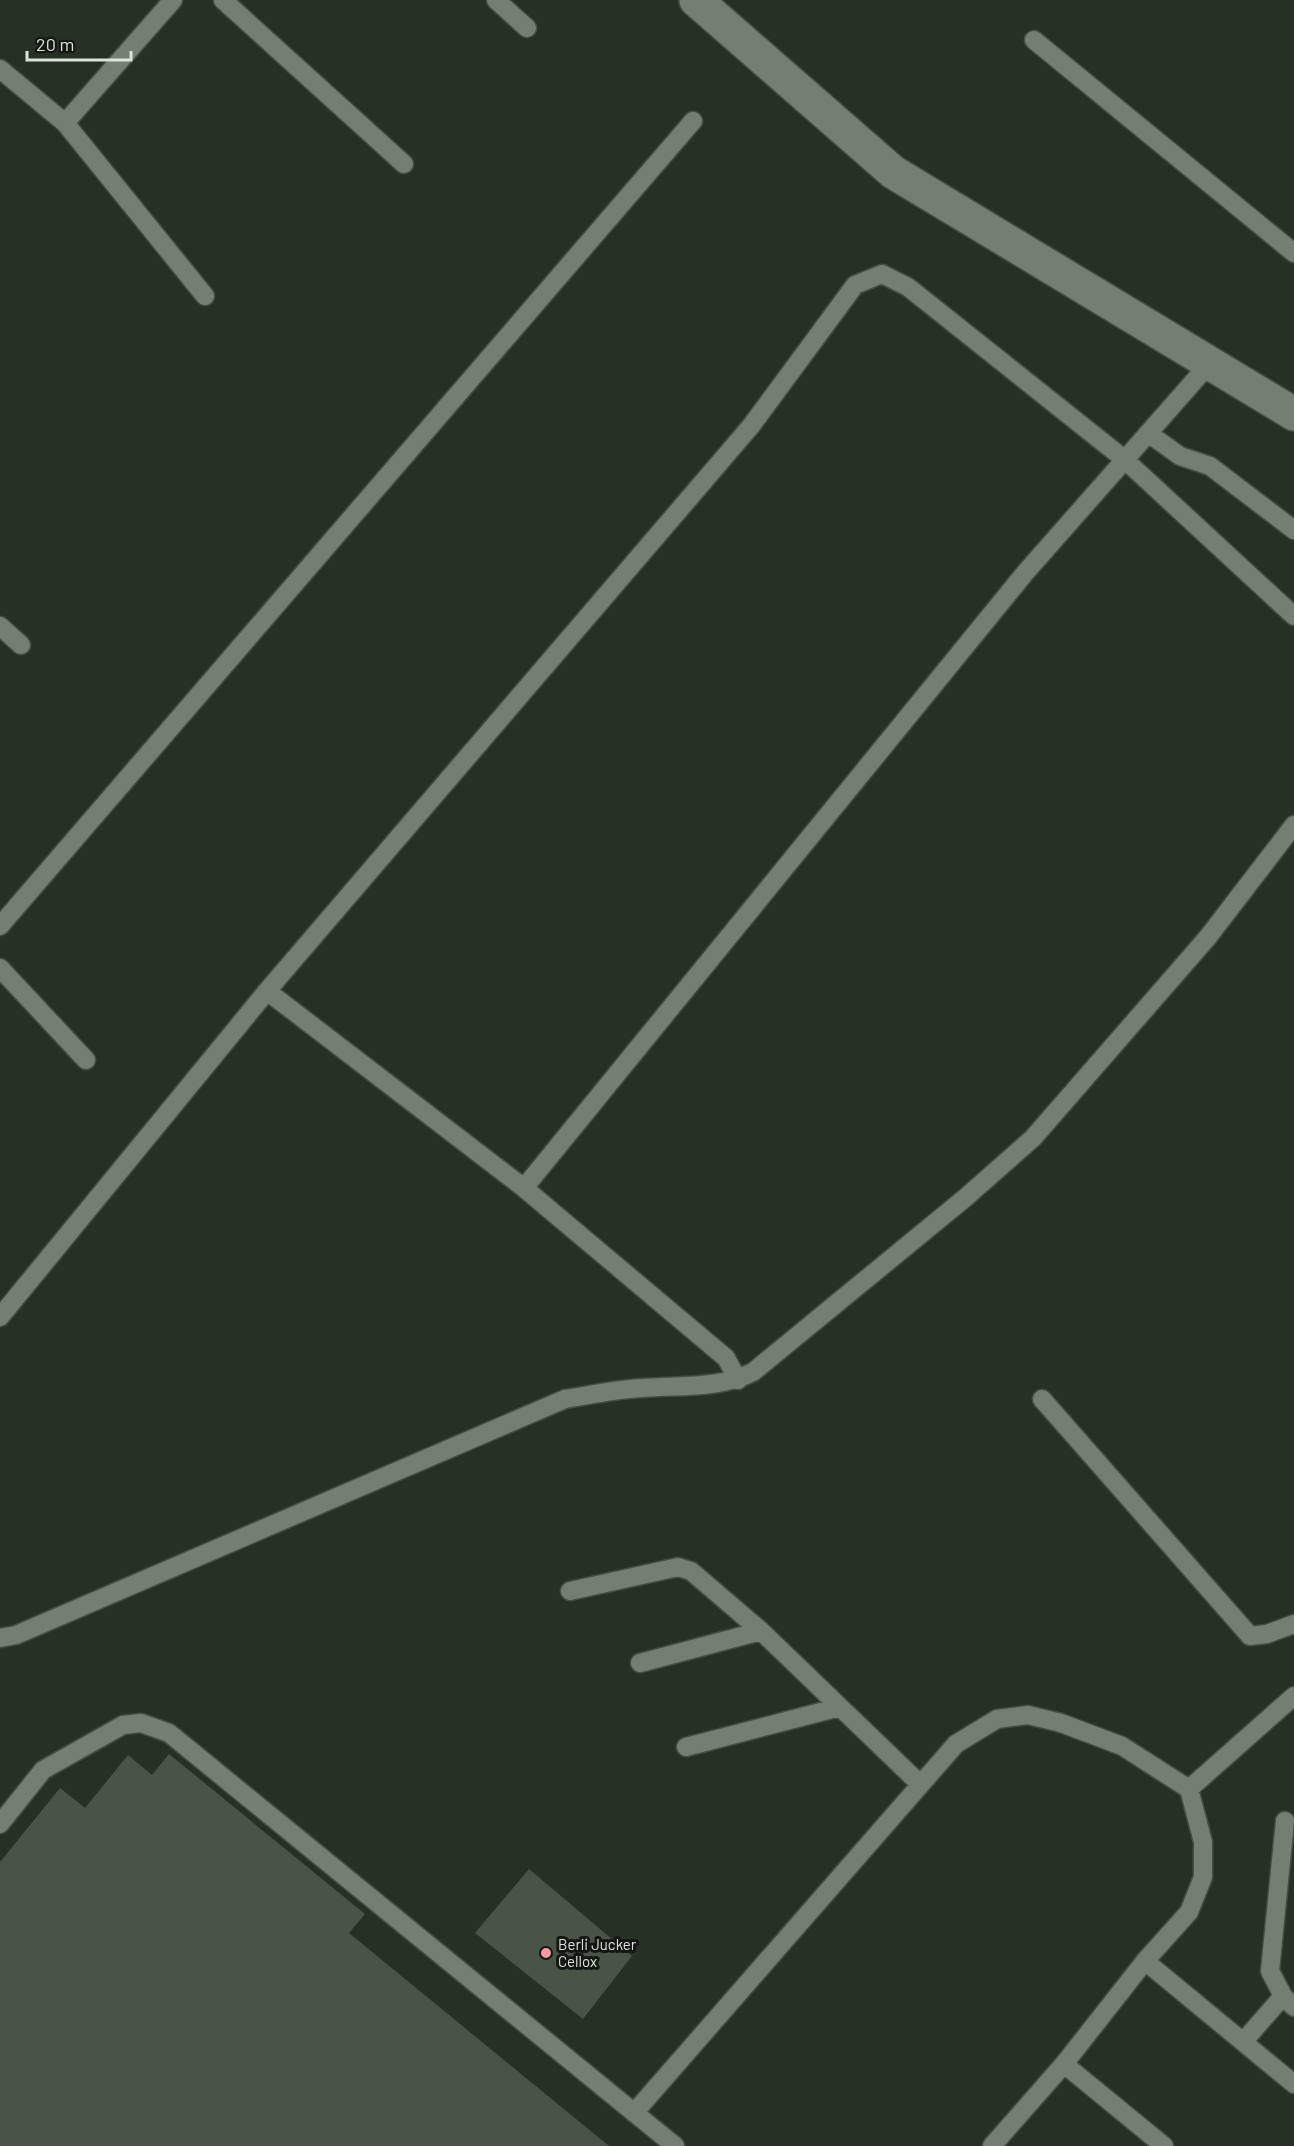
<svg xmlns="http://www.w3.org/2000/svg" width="1294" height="2146" font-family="Barlow,sans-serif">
<rect width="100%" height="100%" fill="#273024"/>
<!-- building -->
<path fill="#495447" d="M169,1754l196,160 -16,19 260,213h-609v-284l60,-74 25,20 43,-53 24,20z
M529,1869l103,87 -49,63 -108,-86z"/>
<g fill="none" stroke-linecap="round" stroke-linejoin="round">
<!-- service casing -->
<g stroke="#454d43" stroke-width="21">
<path id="service" d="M223,0l181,164
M496,0l31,28
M1034,40l260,213
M0,69l65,54 140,173
M65,123l108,-123
M1148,433l32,23 30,10 84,64
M0,626l21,19
M0,926l693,-805
M0,968l86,92
M267,991l257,197 202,170 12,22
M524,1188l501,-615 185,-210
M0,1317l267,-326 484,-565 104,-141 27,-11 26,13 216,172 170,157
M1042,1399l208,237 17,-2 27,-10
M570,1591l108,-24 13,4 70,60 159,153
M0,1638l16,-3 549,-236c26,-4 52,-10 78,-11 38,-3 76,1 110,-16l212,-174 68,-60 175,-201 86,-112
M640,1663l121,-32
M686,1747l154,-40
M1285,1821l-15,150 13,25 11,11
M0,1824l43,-54 80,-45 18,-2 28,10 506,413
M1145,1961l149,123
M1243,2042l40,-46
M1064,2064l100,82
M634,2113l322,-369 41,-25 31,-4 33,8 61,23 67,43 105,-93
M992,2146l72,-82 81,-103 44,-49 14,-35v-35l-14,-53"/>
</g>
<!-- minor casing -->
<g stroke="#454d43" stroke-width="36">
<path id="minor" d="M696,0l197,172 401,242"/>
</g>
<!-- service -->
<use href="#service" stroke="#747f71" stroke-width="18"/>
<!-- minor -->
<use href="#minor" stroke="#747f71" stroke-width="33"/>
</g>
<!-- markers -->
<circle fill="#f49aa0" stroke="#131712" stroke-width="2" cx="546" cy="1953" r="6"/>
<g text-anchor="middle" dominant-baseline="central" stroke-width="6" stroke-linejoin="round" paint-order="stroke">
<!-- poi labels -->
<g font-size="15" fill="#dce3db" stroke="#131712" text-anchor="start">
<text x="558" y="1944">Berli Jucker<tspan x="558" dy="17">Cellox</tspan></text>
</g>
</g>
<!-- scale -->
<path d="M27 51v9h104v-9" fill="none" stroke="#dce3db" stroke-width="3"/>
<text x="36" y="51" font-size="18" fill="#dce3db" stroke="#131712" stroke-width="4.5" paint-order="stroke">20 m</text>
</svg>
